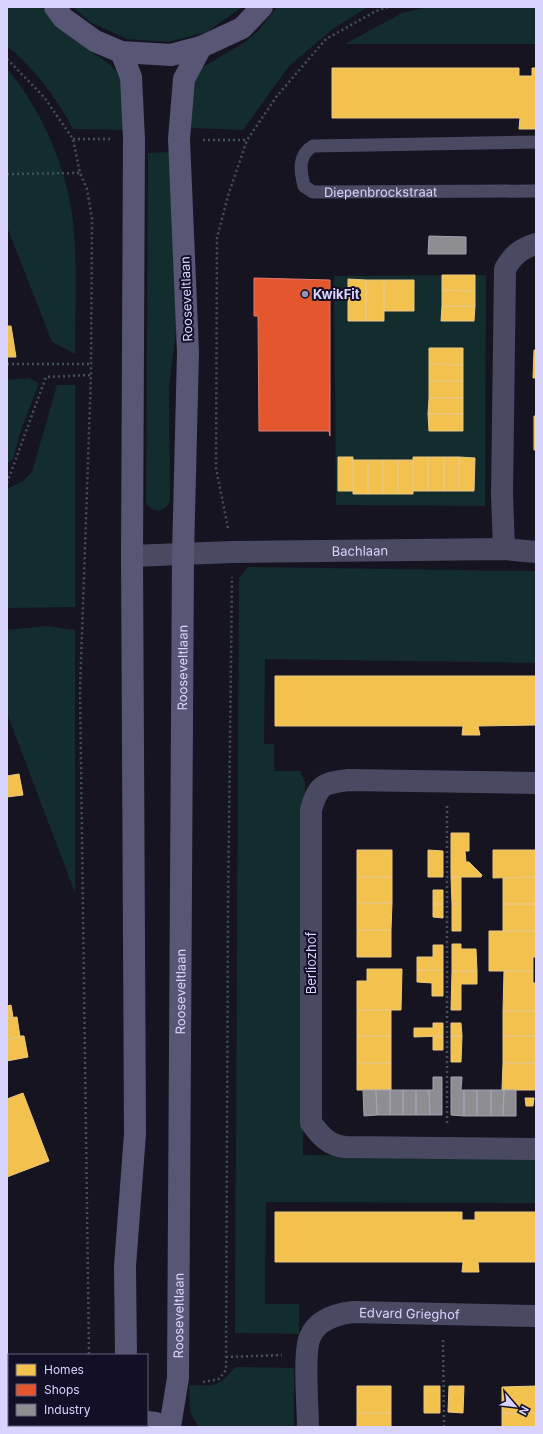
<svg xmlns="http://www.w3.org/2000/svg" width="543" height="1434" font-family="Inter,sans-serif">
<rect width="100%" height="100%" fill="#161421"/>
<!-- green -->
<path fill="#132c2d" d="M7,7h35c11,16 26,28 42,40 15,11 33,17 38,37 4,14 3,32 4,46l-53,-1c-17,-32 -38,-60 -66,-83z
M73,7h169l-35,25 -39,10 -41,-3 -37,-17z
M277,7h91l-34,21 -45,38 -46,64 -53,-2 4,-46 7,-14 44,-26 13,-11z
M427,7h109v37h-191l57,-31z
M7,69c32,36 59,97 65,145 6,46 3,94 3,140l-23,-12 -45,-115z
M171,152l6,171 -8,64 1,114c-6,12 -16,13 -24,2l2,-350z
M486,275l-1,231 -149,-1 -2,-229z
M29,378l10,5 -19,50 -7,26 -6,5v-84z
M57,385h18v222l-68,1v-119l16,-8 9,-9z
M248,567l288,4v92l-271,-4 -1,85h10v27h26l5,11 -2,373 233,1v47l-270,-1 -1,102h34v30l-64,-1 4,-755z
M46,626l29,4v263l-68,-180v-83z
M235,1367l59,1v59h-96l-8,-15 -1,-27c26,1 29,3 46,-18z"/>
<!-- homes -->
<path fill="#f2c14e" stroke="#eac783" d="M332,68h187v8h13v-8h4v61h-17l1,-11h-188z
M442,275h33v16l-33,-1z
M348,279l18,1v41h-18z
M366,280h18v41h-18z
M384,280h30v31h-30z
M442,290l33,1v15h-33z
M442,306h33l-1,15h-33z
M7,326h4l5,31h-9z
M429,348h34v17l-34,-1z
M534,350h2v28h-3z
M429,364l34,1v16h-34z
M429,381h34v17h-34z
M429,398h34v16h-35z
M428,414h35v17h-34z
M534,416h2v34h-2z
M338,457h15v34h-15z
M413,457h15v34h-15z
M428,457h16v34h-16z
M444,457h15v34h-15z
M459,457l16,1 -1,33h-15z
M353,460h15v34h-15z
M368,460h15v34h-15z
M383,460h15v34h-15z
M398,460h15v34h-15z
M275,676h261v49l-58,1 2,9h-18l1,-9h-188z
M19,774l4,21 -16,2v-21z
M451,833h18v18h-4l1,11h3l13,13 -1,2h-30z
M357,850h35v27h-35z
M428,850l15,1v26h-15z
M493,850h43v27l-43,1z
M357,877h35v26h-35z
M451,877h10v27h-9z
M536,877v27h-33v-26z
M433,890h10v14h-10z
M357,903h35l-1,27h-34z
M433,904h10v14l-10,-1z
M452,904h9v27h-9z
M503,904h33v27h-33z
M357,930h34v27h-34z
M489,931h47v26h-3v14h-44z
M452,944h9v5h15l1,22h-25z
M433,945h10v25h-26v-13h16z
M367,969h35l-1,41h-44v-29h10z
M417,970h26v26h-11v-13l-15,-1z
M452,971h25v13h-16v26h-10z
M504,971h29v12h3v28h-33z
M11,1005l2,12 -6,1v-12z
M357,1010h34v26h-34z
M503,1011h33v25h-33z
M17,1017l3,20 -13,3v-22z
M433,1023h10v13l-29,1v-9h19z
M451,1023h10l1,13h-11z
M20,1036h4l4,21 -21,4v-21z
M357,1036h34v27h-34z
M433,1036h10v14h-10z
M451,1036h11l-1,26h-10z
M503,1036h33v27h-33z
M357,1063h34v27h-34z
M503,1063h33v27h-34z
M23,1093l26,68 -42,16v-78z
M525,1098h9l-1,8h-7z
M275,1212h187v8h13v-8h61v50h-58l1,10h-17l1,-10h-188z
M357,1386h34v27h-34z
M424,1386h16v27h-16z
M449,1386h15l-1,27 -15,-1z
M536,1386v27h-34v-26z
M357,1413h34v14h-34z
M502,1413h34v14h-34z"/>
<!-- shops -->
<path fill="#e4572e" stroke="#e17c6d" d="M254,278l76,2v156l-1,-5h-70l-1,-115h-4z"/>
<!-- industry -->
<path fill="#8d8d92" stroke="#a4a2b3" d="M429,236l37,1v17h-38z
M433,1077h9v38h-12l-1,-25h4z
M451,1077h11l-1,13h3v26l-13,-1z
M363,1090h13l1,25 -13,1z
M376,1090h14v25h-13z
M390,1090h13v25h-13z
M403,1090h13v25h-13z
M416,1090h13l1,25h-14z
M464,1090h13v26h-13z
M477,1090h14v26h-14z
M491,1090h13l-1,26h-12z
M504,1090h12v26h-13z"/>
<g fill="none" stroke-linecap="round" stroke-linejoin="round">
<!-- path -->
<path stroke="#44505f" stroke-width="2.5" stroke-dasharray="2 3" stroke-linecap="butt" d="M7,59l37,38 29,42 7,34 7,16 5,30 -1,156 -11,316 9,664
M73,139h37
M203,140h44
M7,174l73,-1
M7,364h84
M7,483l39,-106 45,-2
M228,528l-12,-60 1,-230 11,-42 19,-56 30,-44 49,-57 50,-28 13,-4
M447,1123v-317
M443,1340l1,87
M226,1357l56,-2
M203,1382l16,-3 7,-9 2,-463 4,-330
M45,1427l3,-1"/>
<!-- lane -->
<path stroke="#4a4962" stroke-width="13" id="s1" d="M536,142l-223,4c-15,9 -13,24 -9,40l9,6 223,-1"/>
<!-- street -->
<g stroke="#4a4962" stroke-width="22">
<path d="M504,549l-2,-54 3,-226c8,-14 15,-20 31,-25"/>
<path id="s2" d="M132,556l100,-4 272,-3 32,3"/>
<path d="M536,783l-187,-3c-25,3 -31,4 -38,30v313c10,13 17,22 34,24l191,2"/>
<path id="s3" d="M308,1427c0,-20 -5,-74 2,-90 7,-17 26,-23 43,-25l183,4"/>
</g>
<!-- secondary -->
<g stroke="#575674" stroke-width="22">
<path d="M55,7l8,11 32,23 26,11 50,3 30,-8 41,-19 20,-21"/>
<path d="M121,52l10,25 3,62 -2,417 3,578 -10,132 1,89"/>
<path d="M147,1422l9,1 8,4"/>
<path d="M121,1427l4,-2"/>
<path id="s4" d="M170,1427l8,-49 5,-823 5,-203 -9,-213 5,-60 17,-32"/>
</g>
</g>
<!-- markers -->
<circle fill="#9591b1" stroke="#130f26" stroke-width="1.5" cx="305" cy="294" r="4"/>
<g text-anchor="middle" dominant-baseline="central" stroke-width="4" stroke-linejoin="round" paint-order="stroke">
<!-- street labels -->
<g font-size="13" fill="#d9d4ff" stroke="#130f26">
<text stroke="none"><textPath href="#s1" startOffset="346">Diepenbrockstraat</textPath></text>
<text transform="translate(186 299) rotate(-92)">Rooseveltlaan</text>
<text stroke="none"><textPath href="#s2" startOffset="228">Bachlaan</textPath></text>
<text stroke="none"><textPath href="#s4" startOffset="760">Rooseveltlaan</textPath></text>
<text transform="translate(311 963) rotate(-90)">Berliozhof</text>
<text stroke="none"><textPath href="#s4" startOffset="436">Rooseveltlaan</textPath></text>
<text stroke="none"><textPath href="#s3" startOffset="199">Edvard Grieghof</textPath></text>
<text stroke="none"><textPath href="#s4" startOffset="112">Rooseveltlaan</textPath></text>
</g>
<!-- poi labels -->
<g font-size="13" font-weight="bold" fill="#d9d4ff" stroke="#130f26" text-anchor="start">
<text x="313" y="294">KwikFit</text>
</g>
</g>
<!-- border -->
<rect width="543" height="1434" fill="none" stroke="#d9d4ff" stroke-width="16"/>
<!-- legend -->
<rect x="8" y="1354" width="140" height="72" fill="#130f26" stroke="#625e7d"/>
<rect x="16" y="1364" width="20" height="12" fill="#f2c14e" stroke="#625e7d"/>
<text x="44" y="1374" font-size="12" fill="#d9d4ff">Homes</text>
<rect x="16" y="1384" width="20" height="12" fill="#e4572e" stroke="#625e7d"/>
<text x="44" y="1394" font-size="12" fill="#d9d4ff">Shops</text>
<rect x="16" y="1404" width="20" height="12" fill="#8d8d92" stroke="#625e7d"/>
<text x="44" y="1414" font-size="12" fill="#d9d4ff">Industry</text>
<!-- north arrow -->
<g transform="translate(515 1406) rotate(118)" stroke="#130f26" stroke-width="3" paint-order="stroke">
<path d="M0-3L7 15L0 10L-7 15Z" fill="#d9d4ff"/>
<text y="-6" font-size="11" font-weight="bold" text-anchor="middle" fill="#d9d4ff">N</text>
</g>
</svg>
